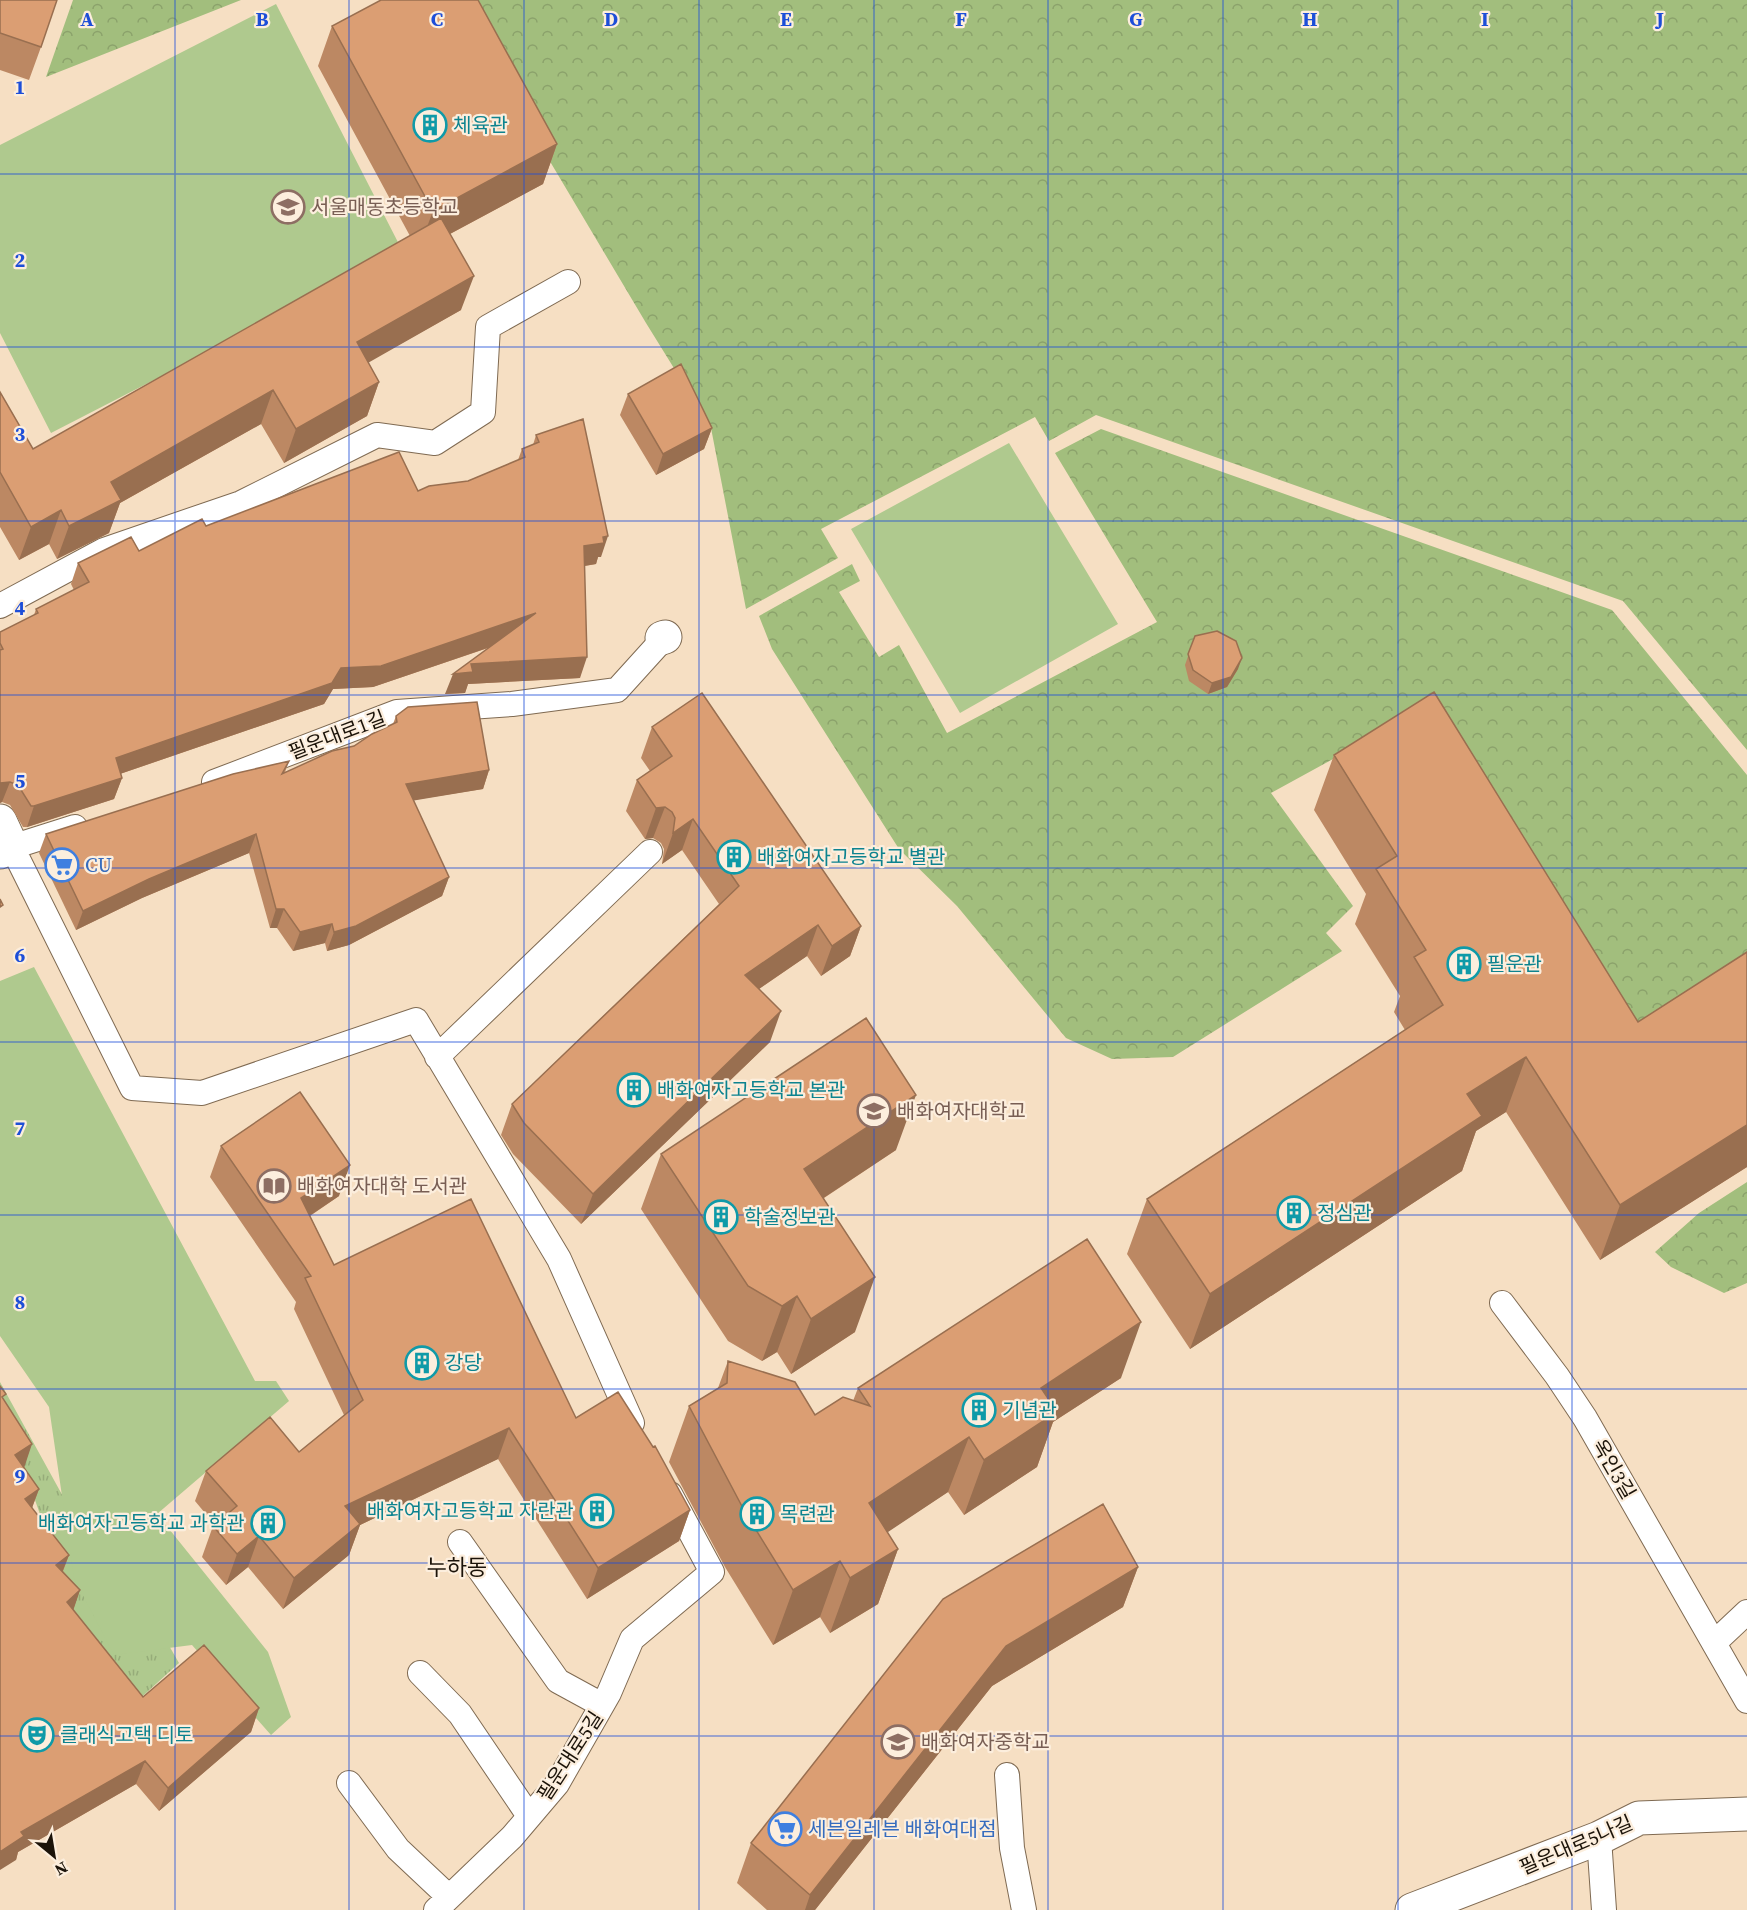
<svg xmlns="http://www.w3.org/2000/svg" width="1747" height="1910" viewBox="0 0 1747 1910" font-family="'Source Serif 4','Noto Sans KR',serif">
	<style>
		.grass { fill: url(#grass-tufts) }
		.forest { fill: url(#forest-crowns) }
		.park { fill: #afc98e }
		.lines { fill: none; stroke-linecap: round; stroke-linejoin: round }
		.service-casing { stroke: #7f6a52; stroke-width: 26 }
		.minor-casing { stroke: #7f6a52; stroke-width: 35 }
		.service { stroke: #fff; stroke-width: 24 }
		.minor { stroke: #fff; stroke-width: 33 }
		.wall { fill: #bc8863 }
		.shaded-wall { fill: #996f50 }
		.building { fill: #db9e73; stroke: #996f50; stroke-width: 1.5 }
		.grid { fill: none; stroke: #1d4ed8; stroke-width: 1.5; stroke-opacity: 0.55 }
		.labels { text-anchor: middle; stroke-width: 4.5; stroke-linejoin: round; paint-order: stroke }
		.culture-label { font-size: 20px; fill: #0d838f; stroke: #fceedd; text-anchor: start }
		.education-label { font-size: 20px; fill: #785e54; stroke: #fceedd; text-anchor: start }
		.street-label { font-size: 20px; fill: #1b1309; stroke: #fceedd }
		.shop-label { font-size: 20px; fill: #366cbe; stroke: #fceedd; text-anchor: start }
		.quarter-label { font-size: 22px; fill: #1b1309; stroke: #fceedd }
		.grid-label { font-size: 20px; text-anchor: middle; font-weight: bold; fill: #1d4ed8; stroke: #fceedd; stroke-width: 4.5; stroke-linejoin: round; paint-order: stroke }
	</style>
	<defs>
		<pattern id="grass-tufts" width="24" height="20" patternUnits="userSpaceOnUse" patternTransform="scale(1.5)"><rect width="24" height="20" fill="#afc98e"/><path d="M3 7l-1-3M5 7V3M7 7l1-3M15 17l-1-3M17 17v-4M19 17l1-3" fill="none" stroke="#96ac79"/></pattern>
		<pattern id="forest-crowns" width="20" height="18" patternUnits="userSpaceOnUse" patternTransform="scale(1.5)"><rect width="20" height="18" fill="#a2be7d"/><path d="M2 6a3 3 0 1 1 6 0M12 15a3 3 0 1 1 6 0" fill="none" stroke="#8ba26b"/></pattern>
	</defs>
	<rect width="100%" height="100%" fill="#f6dfc3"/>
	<path class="grass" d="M0,1382l76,138 34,23 69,120 -45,41 -56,-82 -67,-190 -11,-19z"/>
	<path class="forest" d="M73,0h168l-195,77z
		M454,0h1293v750l-124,-149 -527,-186 -47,26 -14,-24 -214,112 17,29 -92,51 -35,-181 -65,-105z
		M1101,429l511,181 135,165v204l-112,68 -218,-334 -146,80 82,113 -27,27 16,18 -169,106 -61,2 -46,-21 -109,-132 -58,-57 -127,-200 -13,-33 93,-52 8,17 -21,11 40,65 20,-12 48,88 210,-111 -102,-169z
		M1747,1182v101l-23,10 -53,-26 -16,-15 44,-39z"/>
	<path class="park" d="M276,4l127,248 -352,181 -51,-100v-188z
		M1009,443l109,181 -158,89 -109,-184z
		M34,967l221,414h21l13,20 -132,113 111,138 23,65 -20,18 -79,-90 -78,10 -40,-77 -25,-171 -49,-71v-355z"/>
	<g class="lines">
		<g class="service-casing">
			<path id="service" d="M0,606l104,-56 137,-47 136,-68 58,8 48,-31 5,-85 80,-45
				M214,782l183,-70 115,-8 105,-14 48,-53
				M75,827l-63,20 120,241 70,5 214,-73 143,239 73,164
				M437,1057l213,-205
				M1502,1303l55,73 28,42 162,283
				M460,1542l98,139 44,24
				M1714,1643l33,-31
				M420,1673l40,41 69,102
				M1007,1775l5,73 12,62
				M349,1783l49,66 51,48
				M1599,1838l5,72
				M436,1910l76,-73 45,-53 52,-91 23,-54 80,-67 -42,-78"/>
		</g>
		<g class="minor-casing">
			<path id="minor" d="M662,638l3,-1
				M0,821l12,26 -12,5
				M1412,1910l187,-72 40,-20 108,-4"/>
		</g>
		<use href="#service" class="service"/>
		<use href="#minor" class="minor"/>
	</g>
	<path class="wall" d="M0,0l41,47 -12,33 -29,-10z
		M332,26l225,118 -14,40 -93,50 11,76 -93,52 11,20 -12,34 -83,47 -23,-39 -141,79 -11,30 -52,26 -8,-15 -30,16 -19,-33v-135l33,57 377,-213 -92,-170z
		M628,394l84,34 -8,21 -48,26 -36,-60z
		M536,435l65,122h-3l-2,7 -11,2 -5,112 -112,6 -3,9 -20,1 43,-46 -115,39 -40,2 -9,15 -204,70 2,4 -8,21 -87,28h-4l-13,-22 -8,-3 -2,1v-171l34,-17 2,-6 38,-19 -3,-6 7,-21 61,-12 67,-25 212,-35 50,-10 50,-21 4,-11 11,-4z
		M1195,636l43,33 -11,18 -19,7 -19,-13 -4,-16z
		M396,716l93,54 -6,19 -70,11 36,77 -7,19 -93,49 -22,6 -2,-8 -32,8 -16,-23h-7l-21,-75 -107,45 -66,32 -37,-77 7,-19 243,-73 -4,11 69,-26 39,-22z
		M652,727l209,199 -11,30 -29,20 -14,-20 -48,33 11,53 -189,182 -68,-70 -12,-19 11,-31 207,-200 -37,-54 -20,14 2,-15 -3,-6 -8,-5 -8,1 -19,-28 11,-31 13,-9 -9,-13z
		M1334,755l304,267 109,-70v215l-147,93 -94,-148 -30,19 -14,40 -272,178 -63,-95 20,-55 258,-169 -11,-18 6,-16 -45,-72 11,-30 -52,-84z
		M221,1146l118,50 -29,20 24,49 242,153 114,92 -11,31 -92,58 -89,-140 -138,66 -11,30 -66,54 -35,-42 -22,18 -24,-28 11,-31 2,-1 -20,-24 11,-30 93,-19 45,-37 -50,-106 2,-7 -86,-125z
		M896,1150l-72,48 31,134 -64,42 -14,-22 -15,9 -34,-20 -87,-132 20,-55z
		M728,1361l87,54 38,-14 5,-13 263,-10 -68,44 -16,45 -73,48 -16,-23 -61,40 11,17 -20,55 -48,29 -10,-16 -47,28 -48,-78 -56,-105 20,-56 29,-18z
		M3,1400l21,68 15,21 -7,19 37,47 -6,16 17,19 -7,20 70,87 116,11 -8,24 -92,79 -23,-27 -118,68 -2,8z
		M1138,1567l-15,40 -131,79 -177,224h-48l-30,-27 14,-40z"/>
	<path class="shaded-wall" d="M557,144l-14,40 -125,67 15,-40z
		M474,276l-13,34 -116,66 12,-34z
		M379,382l-12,34 -83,47 12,-34z
		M273,390l-12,34 -141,79 -11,30 -52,26 12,-33 42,-44z
		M712,428l-8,21 -48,26 7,-21z
		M61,510l-12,34 -30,16 12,-33z
		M608,536l-7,21h-3l-2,7 -19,3 7,-21 19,-9z
		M536,613l-8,21 -155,53 -40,2 -9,15 -216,74 8,-20 225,-90z
		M587,657l-7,21 -112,6 -3,9 -20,1 8,-20 18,-10z
		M1242,658l-4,11 -11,18 -19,7 4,-11z
		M489,770l-6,19 -84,14 7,-19z
		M122,778l-8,21 -87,28 7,-21z
		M10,782l-8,20 -2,1v-20z
		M665,807l-12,31 -8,1 11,-31z
		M693,819l-11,31 -20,14 11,-31z
		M256,834l-7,19 -107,45 -66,32 7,-19 66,-32z
		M449,877l-7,19 -93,49 -22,6 7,-19z
		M276,909h8l-7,19h-7z
		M332,924l-7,19 -32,8 7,-19z
		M818,925l-11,31 -73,50 11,-31z
		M861,926l-11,30 -29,20 11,-30z
		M781,1011l-11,31 -189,182 12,-30z
		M1526,1057l-20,55 -30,19 -14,40 -272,178 20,-55 257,-200z
		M916,1095l-20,55 -112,74 20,-55z
		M1747,1125v42l-147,93 20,-55z
		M350,1165l-11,31 -49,33 11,-31z
		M875,1277l-20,55 -64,42 20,-55z
		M797,1296l-20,56 -15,9 20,-55z
		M1141,1322l-20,56 -68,44 -16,45 -73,48 20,-55 57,-72z
		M509,1428l-11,31 -138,66 -11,30 -66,54 11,-31 51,-72z
		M969,1437l-21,55 -99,66 20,-55z
		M32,1444l-8,24 -9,-13z
		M39,1489l-9,24 -5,-14z
		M690,1510l-11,31 -92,58 11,-31z
		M259,1536l-11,31 -22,18 11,-31z
		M898,1549l-20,55 -48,29 20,-55z
		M69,1555l-9,23 -4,-13z
		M840,1561l-20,56 -47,28 20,-55z
		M1138,1567l-15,40 -131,79 -177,224h-10l5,-15 196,-249z
		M80,1590l-8,24 -5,-12z
		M259,1708l-8,24 -92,79 9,-23z
		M145,1761l-9,23 -118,68 -2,8 -16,10v-18l21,-20z"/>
	<path class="building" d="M0,0h57l-16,47 -41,-14z
		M381,0h97l79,144 -124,67 -101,-185z
		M441,218l33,58 -117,66 22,40 -83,47 -23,-39 -162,92 10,18 -52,26 -8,-16 -30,17 -31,-55v-80l33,57z
		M681,364l31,64 -49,26 -35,-60z
		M583,419l25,117 -5,1 1,6 -20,3 3,111 -116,7 2,8 -20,2 83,-61 -155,53 -40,2 -9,15 -216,75 6,20 -88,28h-3l-13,-21 -8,-3 -10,1v-133l3,-1 -3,-6v-11l38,-19 -2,-4 53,-27 -11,-19 53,-26 8,14 63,-32 4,7 193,-74 19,39 11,-5 39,-5 57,-24 -3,-8 17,-7 -3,-7z
		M1217,631l19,10 6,17 -11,19 -19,6 -19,-13 -5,-16 7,-18z
		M1434,692l204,330 109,-70v173l-127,80 -94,-148 -59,37 15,22 -272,178 -63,-95 296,-194 -29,-48 12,-7 -50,-81 21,-13 -63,-101z
		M702,693l159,233 -29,20 -14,-21 -73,50 36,36 -188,183 -69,-71 -12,-19 227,-218 -46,-67 -20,14 2,-15 -3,-6 -7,-5 -9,1 -19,-28 35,-24 -20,-29z
		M477,702l12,68 -83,14 43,93 -93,49 -22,6 -2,-8 -32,8 -16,-23h-8l-20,-75 -107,45 -66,32 -37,-77 187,-60 56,-13 -7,13 50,-23 22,-5 18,-12 25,-12 -1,-6 12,-9z
		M0,899l3,6 -3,2z
		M866,1018l50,77 -112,74 71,108 -64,42 -14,-23 -15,10 -34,-20 -87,-132z
		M300,1092l50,73 -49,33 33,67 137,-66 105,219 42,-26 35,55 2,-1 35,64 -92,58 -89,-140 -164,78 15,18 -66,54 -35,-42 -22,18 -24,-28 24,-20 -31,-35 64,-54 29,35 64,-52 -58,-122 6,-2 -90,-130z
		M1087,1239l54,83 -100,66 16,24 -73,48 -15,-23 -100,66 29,46 -48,29 -10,-17 -47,29 -48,-78 -56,-106 38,-23 1,-22 67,21 20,33 28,-18 27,9 -12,-18z
		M0,1386l6,8 -4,3 30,47 -17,11 24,34 -14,10 44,56 -13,10 24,25 -13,12 76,95 61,-52 55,63 -91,80 -23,-27 -124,71 3,4 -24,16z
		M1103,1504l35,63 -132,79 -196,249 -59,-52 192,-244z"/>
	<path class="grid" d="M175,0v1910M349,0v1910M524,0v1910M699,0v1910M874,0v1910M1048,0v1910M1223,0v1910M1398,0v1910M1572,0v1910M0,174h1747M0,347h1747M0,521h1747M0,695h1747M0,868h1747M0,1042h1747M0,1215h1747M0,1389h1747M0,1563h1747M0,1736h1747"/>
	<defs>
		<g id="building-ring" transform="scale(1.725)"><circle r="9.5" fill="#fceedd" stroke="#0f9aa8" stroke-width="1.5"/><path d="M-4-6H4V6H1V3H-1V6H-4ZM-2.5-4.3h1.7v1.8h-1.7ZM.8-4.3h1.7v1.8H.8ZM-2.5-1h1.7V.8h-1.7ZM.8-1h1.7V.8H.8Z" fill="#0f9aa8"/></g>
		<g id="school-ring" transform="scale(1.725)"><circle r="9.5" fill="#fceedd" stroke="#8d6e63" stroke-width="1.5"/><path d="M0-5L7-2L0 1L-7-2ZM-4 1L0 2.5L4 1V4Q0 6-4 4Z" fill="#8d6e63"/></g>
		<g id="supermarket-ring" transform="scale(1.725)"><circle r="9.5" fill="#fceedd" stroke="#3f7fe0" stroke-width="1.5"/><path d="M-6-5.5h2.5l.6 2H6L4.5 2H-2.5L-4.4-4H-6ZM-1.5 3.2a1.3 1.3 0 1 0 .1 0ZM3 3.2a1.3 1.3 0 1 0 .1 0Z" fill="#3f7fe0"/></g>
		<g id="university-ring" transform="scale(1.725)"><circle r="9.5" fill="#fceedd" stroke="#8d6e63" stroke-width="1.5"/><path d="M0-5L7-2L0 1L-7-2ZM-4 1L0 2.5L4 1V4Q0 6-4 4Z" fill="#8d6e63"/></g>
		<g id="library-ring" transform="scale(1.725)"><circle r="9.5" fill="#fceedd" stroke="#8d6e63" stroke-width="1.5"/><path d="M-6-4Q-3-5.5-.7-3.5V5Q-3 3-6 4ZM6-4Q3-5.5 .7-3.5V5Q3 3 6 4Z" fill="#8d6e63"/></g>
		<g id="theatre-ring" transform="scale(1.725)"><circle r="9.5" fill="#fceedd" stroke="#0f9aa8" stroke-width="1.5"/><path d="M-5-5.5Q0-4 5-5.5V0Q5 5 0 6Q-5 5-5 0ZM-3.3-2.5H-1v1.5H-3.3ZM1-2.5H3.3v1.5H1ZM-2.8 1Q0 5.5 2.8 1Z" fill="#0f9aa8"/></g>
	</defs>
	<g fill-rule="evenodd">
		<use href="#building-ring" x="430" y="125"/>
		<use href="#school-ring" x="288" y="207"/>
		<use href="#building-ring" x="734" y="857"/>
		<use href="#supermarket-ring" x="62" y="865"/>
		<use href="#building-ring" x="1464" y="964"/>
		<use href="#building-ring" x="634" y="1090"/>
		<use href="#university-ring" x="874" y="1111"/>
		<use href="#library-ring" x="274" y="1186"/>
		<use href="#building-ring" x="1294" y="1213"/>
		<use href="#building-ring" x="721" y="1217"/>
		<use href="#building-ring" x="422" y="1363"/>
		<use href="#building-ring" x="979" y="1410"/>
		<use href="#building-ring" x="597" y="1511"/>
		<use href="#building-ring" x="757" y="1514"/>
		<use href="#building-ring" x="268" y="1523"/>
		<use href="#theatre-ring" x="37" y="1735"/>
		<use href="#school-ring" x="898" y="1742"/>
		<use href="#supermarket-ring" x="785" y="1829"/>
	</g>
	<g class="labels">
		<g class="culture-label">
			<text x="453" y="132">체육관</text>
			<text x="757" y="864">배화여자고등학교 별관</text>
			<text x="1487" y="971">필운관</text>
			<text x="657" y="1097">배화여자고등학교 본관</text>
			<text x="1317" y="1220">정심관</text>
			<text x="744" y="1224">학술정보관</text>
			<text x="445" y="1370">강당</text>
			<text x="1002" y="1417">기념관</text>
			<text x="574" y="1518" text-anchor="end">배화여자고등학교 자란관</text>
			<text x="780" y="1521">목련관</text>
			<text x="245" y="1530" text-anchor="end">배화여자고등학교 과학관</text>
			<text x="60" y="1742">클래식고택 디토</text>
		</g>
		<g class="education-label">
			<text x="311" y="214">서울매동초등학교</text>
			<text x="897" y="1118">배화여자대학교</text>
			<text x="297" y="1193">배화여자대학 도서관</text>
			<text x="921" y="1749">배화여자중학교</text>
		</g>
		<g class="street-label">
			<text transform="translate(337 735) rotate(-21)" y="7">필운대로1길</text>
			<text transform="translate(1614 1469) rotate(60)" y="7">옥인3길</text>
			<text transform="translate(570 1756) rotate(-57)" y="7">필운대로5길</text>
			<text transform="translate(1576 1845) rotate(-23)" y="7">필운대로5나길</text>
		</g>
		<g class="shop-label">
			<text x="85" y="872">CU</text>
			<text x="808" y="1836">세븐일레븐 배화여대점</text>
		</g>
		<g class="quarter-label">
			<text x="457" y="1575">누하동</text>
		</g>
	</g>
	<g class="grid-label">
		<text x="87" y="26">A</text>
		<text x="262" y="26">B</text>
		<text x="437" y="26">C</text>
		<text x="611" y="26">D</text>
		<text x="786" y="26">E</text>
		<text x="961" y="26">F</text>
		<text x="1136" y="26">G</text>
		<text x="1310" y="26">H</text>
		<text x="1485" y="26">I</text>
		<text x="1660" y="26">J</text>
		<text x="20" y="94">1</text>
		<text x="20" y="267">2</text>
		<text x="20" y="441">3</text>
		<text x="20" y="615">4</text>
		<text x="20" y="788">5</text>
		<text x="20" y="962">6</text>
		<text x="20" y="1135">7</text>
		<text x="20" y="1309">8</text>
		<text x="20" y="1483">9</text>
	</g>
	<g transform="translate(54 1856) rotate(150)" stroke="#fceedd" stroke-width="4.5" paint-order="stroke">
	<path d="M0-4.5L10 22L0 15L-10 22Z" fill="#1b1309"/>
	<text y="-9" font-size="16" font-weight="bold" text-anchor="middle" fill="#1b1309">N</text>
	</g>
</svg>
